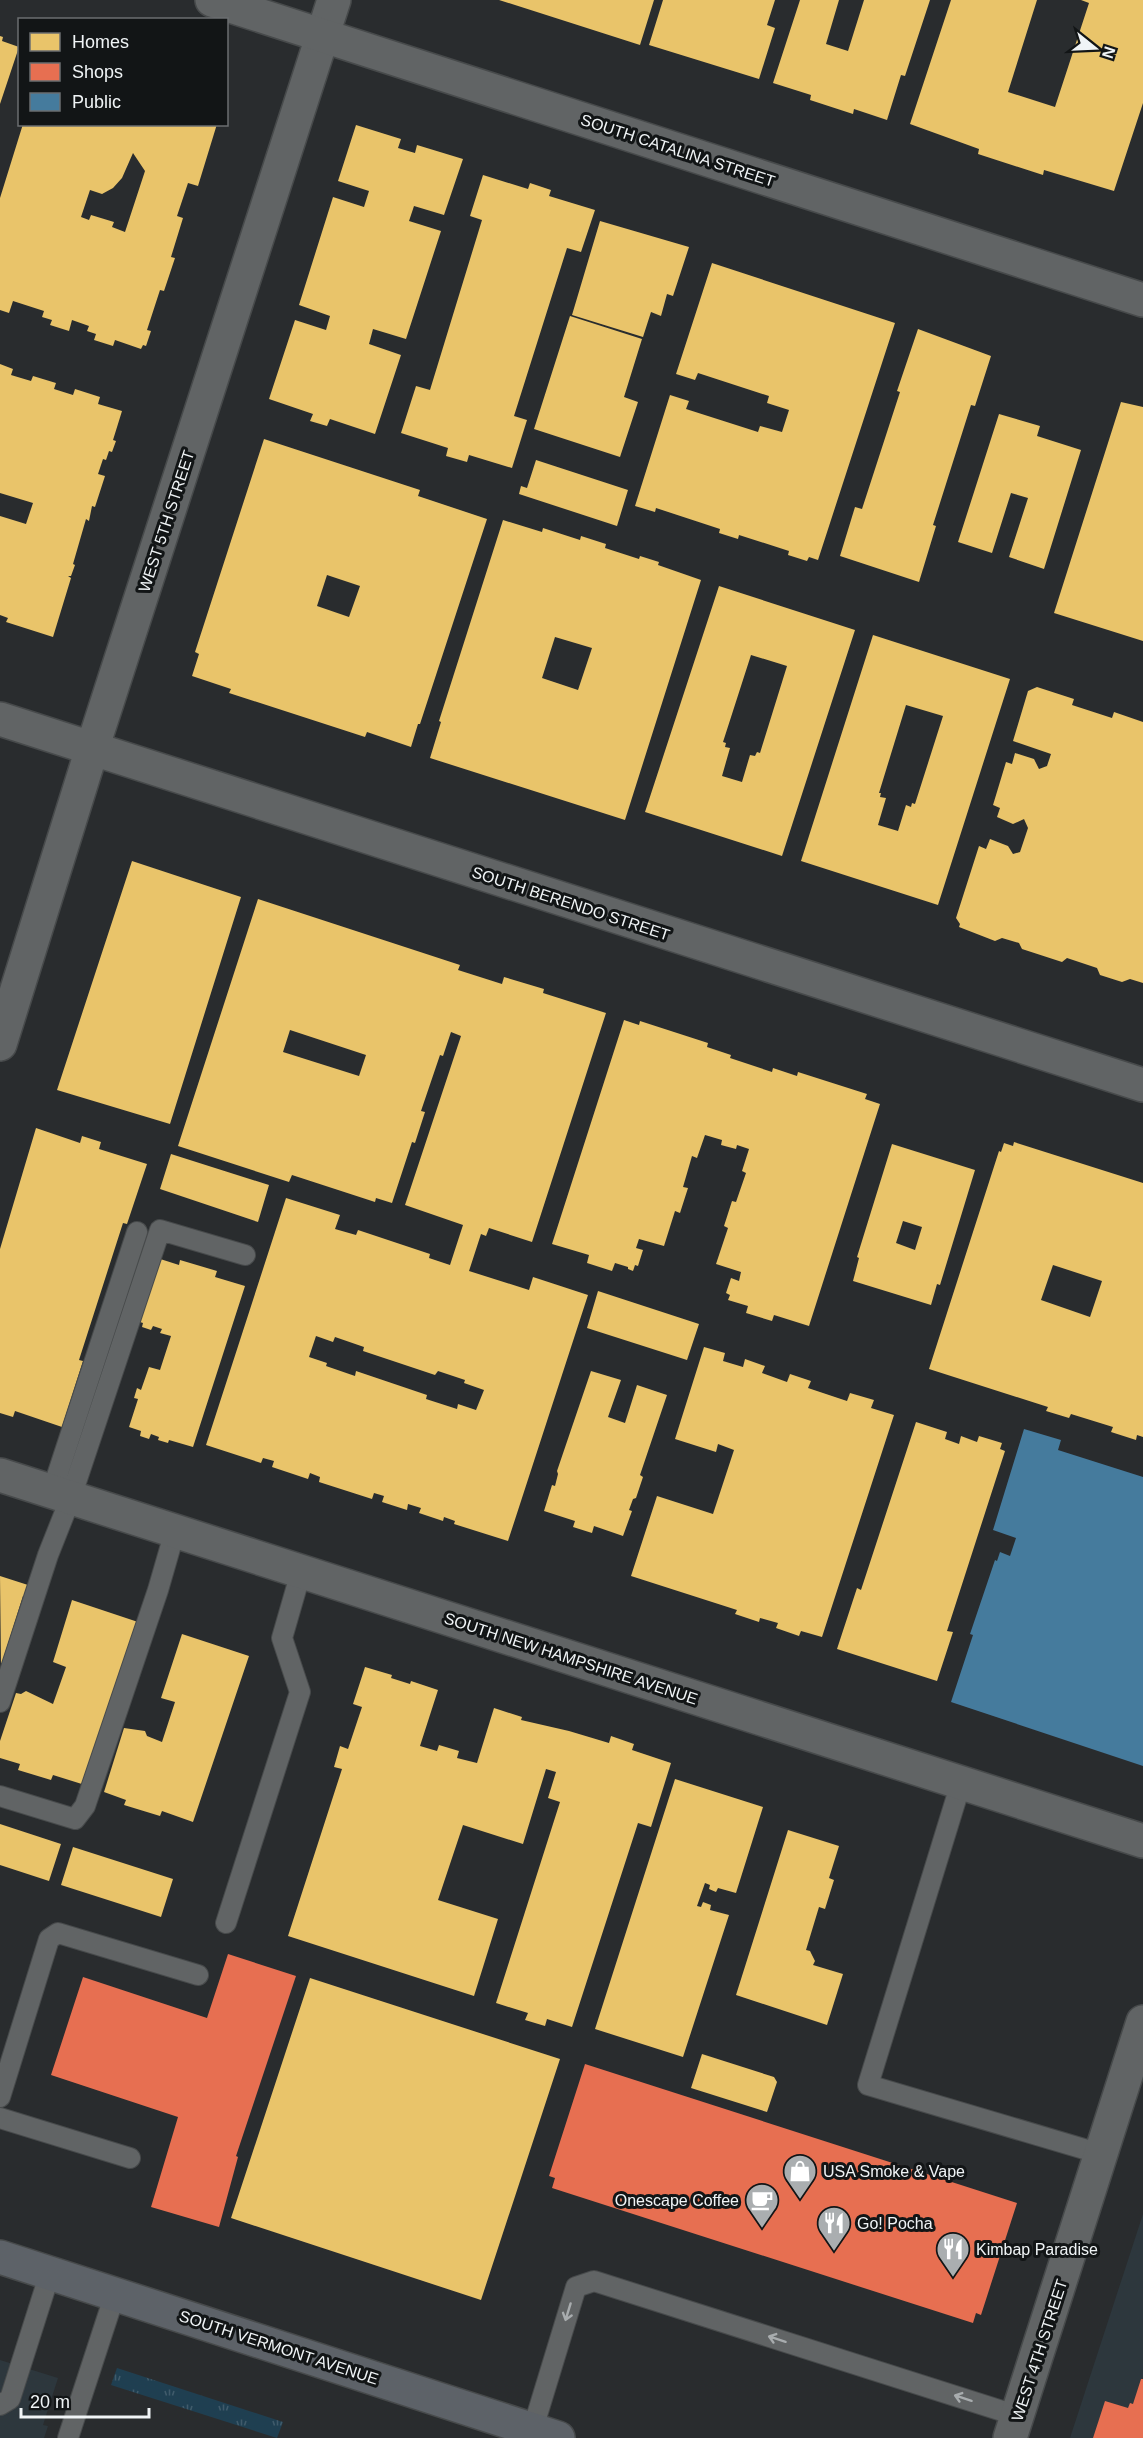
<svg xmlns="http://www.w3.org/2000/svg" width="1143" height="2438" viewBox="0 0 1143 2438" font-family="Arial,sans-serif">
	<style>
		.built { fill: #2d373d }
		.grass { fill: url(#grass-tufts) }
		.homes { fill: #e9c46a; fill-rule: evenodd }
		.shops { fill: #e76f51 }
		.public { fill: #457b9d }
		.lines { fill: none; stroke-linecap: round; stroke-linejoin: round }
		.lane-casing { stroke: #474a4b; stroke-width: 22 }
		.street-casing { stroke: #474a4b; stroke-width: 36 }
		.secondary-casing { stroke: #474a4b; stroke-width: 36 }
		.primary-casing { stroke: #474a4b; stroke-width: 36 }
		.lane { stroke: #616465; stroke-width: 20 }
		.street { stroke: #616465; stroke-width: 33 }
		.secondary { stroke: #616465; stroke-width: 33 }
		.primary { stroke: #5d6268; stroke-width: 33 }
		.oneway { stroke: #a8acae }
		.labels { text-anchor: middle; stroke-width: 6; stroke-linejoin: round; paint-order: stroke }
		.street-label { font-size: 16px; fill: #f0f4f6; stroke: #121516 }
		.poi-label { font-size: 16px; fill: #f0f4f6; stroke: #121516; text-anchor: start }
	</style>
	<defs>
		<pattern id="grass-tufts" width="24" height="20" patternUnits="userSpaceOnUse" patternTransform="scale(1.5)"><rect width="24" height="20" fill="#1f3f51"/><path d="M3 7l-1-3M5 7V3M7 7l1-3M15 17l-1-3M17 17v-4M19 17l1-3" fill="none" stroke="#405b6b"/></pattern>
	</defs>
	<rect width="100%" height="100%" fill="#292c2e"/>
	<path class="built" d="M1143,2214v224h-73z
		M0,2360l58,18 -15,47 5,1 -4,12h-44z"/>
	<path class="grass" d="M117,2368l166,54 -6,16 -166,-53z"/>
	<path class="homes" d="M499,0h155l-14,45z
		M663,0h112l-8,25 8,3 -16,51 -110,-34z
		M800,0h39l-13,44 22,7 16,-51h66l-25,76 -4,-1 -14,45 -33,-11 -1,5 -43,-14 1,-5 -38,-12z
		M951,0h86l-29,92 47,15 34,-104 -8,-3h62v103l-29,88 -70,-21 -1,5 -65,-21 1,-5 -69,-25z
		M0,36l3,1 -1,4 17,6 -19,57z
		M23,124h194l-19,62 -10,-3 -11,33 6,2 -12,39 4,1 -11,33 -4,-1 -13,40 4,1 -5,15 -3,-1 -2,4 -26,-9 -2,6 -19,-6 2,-6 -9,-3 2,-5 -17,-6 -3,11 -19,-6 2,-5 -10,-3 2,-6 -31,-10 -4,12 -9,-3v-112zM133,153l12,18 -20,61 -13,-5 2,-5 -23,-7 -2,5 -8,-3 9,-27 12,4 11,-6 9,-10z
		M356,125l45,14 -3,9 17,5 2,-8 46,14 -19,56 -30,-9 -5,15 32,10 -35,108 -33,-10 -4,15 32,11 -26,79 -45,-15 -3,7 -17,-5 3,-7 -44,-15 26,-79 31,10 4,-14 -31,-11 34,-108 31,10 5,-16 -31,-10z
		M483,175l45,14 2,-6 21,7 -2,6 46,14 -14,42 -14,-4 -53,168 13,4 -15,48 -43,-13 -2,7 -21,-6 2,-8 -47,-15 15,-47 14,4 52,-170 -12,-4z
		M600,221l89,26 -16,49 -6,-2 -6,22 -10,-4 -8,25 -71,-22z
		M712,263l183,60 -77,237 -9,-3 -2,4 -19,-6 1,-4 -50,-16 -1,4 -19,-6 1,-4 -64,-21 -1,4 -20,-6 35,-111 19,6 -3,8 72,23 2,-6 22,6 7,-22 -22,-7 2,-7 -71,-23 -3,7 -19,-6z
		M570,316l72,23 -18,58 14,5 -18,55 -86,-28z
		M918,329l73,27 -16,50 -4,-1 -38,120 3,1 -17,56 -79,-26 15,-49 7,2 38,-117 -3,-1z
		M0,364l13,5 -2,6 20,6 2,-5 23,7 -2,6 19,6 2,-6 25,8 -2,7 24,7 -9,29 3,1 -4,11 -3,-1 -3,9 -3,-1 -5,15 7,2 -10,31 -3,-1 -3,15 -3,-2 -13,45 2,1 -4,11h-3l3,2 -18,59 -47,-15 2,-4 -8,-3v-99l26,8 7,-21 -33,-10z
		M1121,402l22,5v234l-89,-28z
		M999,414l41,12 -3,10 44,14 -37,119 -35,-12 19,-59 -17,-5 -19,60 -34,-11z
		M264,439l156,51 -2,6 69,23 -67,205h-2l-7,23 -44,-15 -2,5 -136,-44 2,-4 -39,-13 7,-22 -4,-2zM327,575l33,11 -11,31 -32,-11z
		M536,460l92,30 -11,36 -98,-32 2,-8 6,2z
		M503,520l39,12 1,-4 37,12 1,-4 25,8 -1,4 34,11 1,-3 19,6 -1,3 43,15 -76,240 -195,-62 11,-36 -2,-1zM555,637l37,11 -14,42 -36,-12z
		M719,586l136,44 -73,226 -137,-44zM751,655l36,11 -27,87 -3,-1 -2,4 -5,-1 -8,27 -20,-6 8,-28 -5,-1 1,-4 -3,-1z
		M873,635l137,44 -72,226 -137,-44zM906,705l37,11 -28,88 -3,-1 -1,4 -5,-2 -8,26 -20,-6 8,-27 -6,-1 1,-4h-2z
		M1037,687l37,12 -2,6 40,13 2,-6 29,10v261l-13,-4 -8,3 -22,-7 -3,-7 -30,-10 -5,4 -40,-13 -3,-6 -17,-5 -7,3 -36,-14 1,-3 -4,-6 23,-72 7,3 4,-10 18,7 5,8 7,-2 8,-24 -4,-9 -11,5 -16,-7 3,-9 -7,-3 13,-43 6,2 3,-11 19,6 5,10 8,-3 4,-12 -38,-13 15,-50z
		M132,861l109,36 -71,227 -113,-34z
		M258,899l202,66 -2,5 44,14 2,-7 40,12 -1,4 63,20 -74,229 -43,-14 -3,8 -5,-2 -12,37 60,19 4,-13 55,18 -80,246 -54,-17 1,-3 -11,-4 -1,4 -24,-8 2,-5 -13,-4 -1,6 -25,-8 2,-6 -10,-3 -2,6 -53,-17 1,-5 -10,-4 -2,6 -36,-12 2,-6 -11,-3 -2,5 -55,-18 80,-247 54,17 -5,14 21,6 2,-5 72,24 -1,4 21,7 13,-40 -58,-20 56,-169 -10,-4 -8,24 -3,-1 -19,56 4,1 -10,31 -3,-1 -20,61 -16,-5 -1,4 -83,-27 -3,7 -111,-36zM290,1030l76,25 -7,21 -76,-24zM316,1336l17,6 2,-5 29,10 -1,4 72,24 3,-4 27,9 -1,3 20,7 -8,20 -18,-6 -1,5 -31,-10 1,-4 -71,-24 -1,5 -29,-10 1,-3 -18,-6z
		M624,1020l15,5 1,-4 68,22 -1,4 24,8 -1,3 42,14 1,-4 24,8 1,-4 69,22 -2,5 15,5 -71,222 -35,-11 -2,6 -26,-8 2,-7 -20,-6 2,-5 -4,-2 5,-15 8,3 2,-9 -25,-8 12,-36 -4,-2 8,-25 4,1 10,-29 -4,-2 7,-22 -12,-4 -1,4 -15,-4 1,-5 -17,-5 -8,23 -5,-2 -9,31 5,1 -8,25 -5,-2 -11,35 -25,-7 -3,9 7,2 -5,16 -3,-1 -2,6 -5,-2v-2l-13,-4 -3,8 -25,-8 2,-8 -37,-11z
		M36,1128l44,15 2,-7 19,6 -2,7 48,15 -20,60 -4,-1 -44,137 4,1 -21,66 -47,-16 -2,6 -13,-4v-164z
		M1014,1142l129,41v254l-6,-2 -1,5 -25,-8 2,-5 -42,-13 -2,4 -23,-7 2,-4 -119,-38 70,-218 2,1 3,-9 9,3zM1053,1265l49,16 -12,36 -49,-17z
		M892,1144l83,26 -35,115 -3,-1 -6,21 -78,-24 6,-23 -2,-1zM903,1221l19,6 -7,23 -19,-7z
		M171,1154l98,31 -11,37 -98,-33z
		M154,1257l25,8 1,-5 37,11 -2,6 30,9 -52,161 -24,-7 -1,3 -10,-3 1,-3 -8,-3 -2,5 -9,-3 1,-5 -12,-4 9,-28 -4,-1 3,-10 4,2 8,-23 11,3 11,-34 -11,-3 2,-4 -9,-3 -2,4 -9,-3 1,-4 -9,-3z
		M598,1291l101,33 -12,36 -100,-32z
		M704,1347l21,6 -2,8 20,6 2,-8 20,7 -3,7 25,9 3,-8 21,7 -3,7 39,13 3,-8 24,7 -3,8 23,7 -72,222 -21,-6 -2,5 -23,-8 2,-5 -18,-5 -1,4 -24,-8 2,-4 -106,-34 26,-80 56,18 21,-64 -16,-6 -2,8 -41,-13z
		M591,1371l30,9 -13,37 17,6 12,-38 30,10 -27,80 3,2 -7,21 -3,1 -4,11 3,1 -9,25 -29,-10 -2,7 -19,-6 2,-6 -31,-10 8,-26 3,1 3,-12 -1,-3z
		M916,1422l31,10 -2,7 14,5 2,-8 16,6 2,-6 23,7 -2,6 5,2 -58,180 6,1 -16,49 -100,-32 20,-61 4,2z
		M0,1576l28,9 -3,12 -2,-1 -22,70z
		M72,1600l66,22 -53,163 -32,-10 -2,5 -33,-10 2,-6 -20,-6v-17l16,-48 5,1 5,-3 27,13 13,-37 -13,-5z
		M182,1634l67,22 -56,166 -31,-11 -2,5 -36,-11 2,-5 -22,-8 20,-64 21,3 2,5 15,6 13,-40 -14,-4z
		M365,1667l27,8 -1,3 19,6 1,-3 27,9 -18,56 17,5 2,-6 20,6 -2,7 20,5 17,-55 28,9 -1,3 48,11 40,12 2,-7 23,8 -2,6 39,13 -20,64 -13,-4 -66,204 -25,-8 -2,7 -20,-6 3,-7 -32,-10 64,-201 -12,-4 8,-26 -10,-3 -23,75 -60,-19 -25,75 60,19 -24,77 -186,-60 54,-167 -8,-2 6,-21 8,3 14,-42 -9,-3z
		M675,1779l88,28 -27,86 -18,-5 -2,4 -7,-3 1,-4 -5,-2 -8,23 4,1 2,-5 8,3 -1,5 19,5 -46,142 -88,-28z
		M0,1824l61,20 -12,37 -49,-16z
		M788,1830l51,16 -10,32 5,2 -9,29 -6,-2 -13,43 4,1 5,10 -2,4 30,9 -16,51 -91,-30z
		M73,1847l100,32 -12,38 -100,-32z
		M310,1978l250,81 -79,241 -250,-82z
		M702,2054l72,23 3,5 -10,30 -76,-24z"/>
	<path class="shops" d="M228,1954l68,22 -60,180 2,1 -19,70 -68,-20 27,-90 -127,-42 32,-98 124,41z
		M585,2064l432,139 -36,112 -5,-2 -3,10 -421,-135 3,-10 -6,-2z
		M1141,2379h2v59h-50l12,-37 23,7 2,-5 3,1z"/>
	<path class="public" d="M1024,1429l37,11 -3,10 85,27v289l-192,-64 22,-67 -3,-1 25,-74 2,1 3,-9 10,4 6,-18 -23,-8z"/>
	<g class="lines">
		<g class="lane-casing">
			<path id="lane" d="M52,1491l85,-259
				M0,1702l48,-147 23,-58 89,-267 85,25
				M961,1783l-93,302 233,69
				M0,1796l75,23 10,-13 73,-216 17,-59
				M226,1923l74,-231 -18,-54 19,-66
				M0,2097l49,-158 9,-6 140,42
				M0,2118l130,40
				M0,2405l10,-6 40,-126
				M68,2438l47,-144
				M530,2438l46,-151 18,-6 424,135"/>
		</g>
		<g class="street-casing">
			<path id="street" d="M0,719l1143,366
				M0,1044l92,-295 242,-749
				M0,1475l1143,366
				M1010,2438l133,-416"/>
		</g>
		<g class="secondary-casing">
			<path id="secondary" d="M212,0l931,300"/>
		</g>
		<g class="primary-casing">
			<path id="primary" d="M0,2257l558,181"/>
		</g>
		<use href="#lane" class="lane"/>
		<use href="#street" class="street"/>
		<use href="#secondary" class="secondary"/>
		<use href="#primary" class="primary"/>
	</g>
	<defs><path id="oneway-shaft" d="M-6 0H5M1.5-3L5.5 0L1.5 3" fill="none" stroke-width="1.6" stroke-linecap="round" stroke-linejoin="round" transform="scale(1.5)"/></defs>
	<g class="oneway">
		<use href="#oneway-shaft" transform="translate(568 2312) rotate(107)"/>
		<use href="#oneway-shaft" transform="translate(777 2339) rotate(-162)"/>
		<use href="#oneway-shaft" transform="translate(963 2398) rotate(-162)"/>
	</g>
	<defs>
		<g id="shop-pin" transform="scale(1.725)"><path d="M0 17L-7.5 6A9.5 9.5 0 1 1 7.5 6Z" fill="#aaaeb0" stroke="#121516"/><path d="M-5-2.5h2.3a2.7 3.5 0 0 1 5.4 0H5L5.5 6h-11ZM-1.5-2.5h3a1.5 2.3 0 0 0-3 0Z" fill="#fff"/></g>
		<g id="cafe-pin" transform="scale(1.725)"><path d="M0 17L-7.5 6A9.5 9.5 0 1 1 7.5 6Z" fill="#aaaeb0" stroke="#121516"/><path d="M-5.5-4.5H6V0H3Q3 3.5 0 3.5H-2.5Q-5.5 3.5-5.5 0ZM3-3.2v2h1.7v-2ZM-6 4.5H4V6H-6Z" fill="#fff"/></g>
		<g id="restaurant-pin" transform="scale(1.725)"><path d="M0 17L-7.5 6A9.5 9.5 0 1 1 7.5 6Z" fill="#aaaeb0" stroke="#121516"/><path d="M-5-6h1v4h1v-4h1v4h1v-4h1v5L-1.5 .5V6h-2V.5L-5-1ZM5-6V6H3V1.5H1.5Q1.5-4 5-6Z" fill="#fff"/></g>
	</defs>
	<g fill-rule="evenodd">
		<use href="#shop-pin" x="800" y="2171"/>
		<use href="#cafe-pin" x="762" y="2200"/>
		<use href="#restaurant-pin" x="834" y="2223"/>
		<use href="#restaurant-pin" x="953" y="2249"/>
	</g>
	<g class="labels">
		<g class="street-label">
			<text transform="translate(678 150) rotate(18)" y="6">SOUTH CATALINA STREET</text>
			<text transform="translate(166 521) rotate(-72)" y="6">WEST 5TH STREET</text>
			<text transform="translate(571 903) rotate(18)" y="6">SOUTH BERENDO STREET</text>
			<text transform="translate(571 1658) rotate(18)" y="6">SOUTH NEW HAMPSHIRE AVENUE</text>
			<text transform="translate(279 2347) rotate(18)" y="6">SOUTH VERMONT AVENUE</text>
			<text transform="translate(1039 2350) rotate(-72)" y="6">WEST 4TH STREET</text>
		</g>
		<g class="poi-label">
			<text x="823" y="2177">USA Smoke &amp; Vape</text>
			<text x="739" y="2206" text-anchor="end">Onescape Coffee</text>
			<text x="857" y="2229">Go! Pocha</text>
			<text x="976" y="2255">Kimbap Paradise</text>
		</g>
	</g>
	<rect x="18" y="18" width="210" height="108" fill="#121516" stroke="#6b6e70" stroke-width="1.5"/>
	<rect x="30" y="33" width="30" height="18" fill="#e9c46a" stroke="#6b6e70" stroke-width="1.5"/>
	<text x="72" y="48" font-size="18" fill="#f0f4f6">Homes</text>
	<rect x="30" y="63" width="30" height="18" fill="#e76f51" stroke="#6b6e70" stroke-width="1.5"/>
	<text x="72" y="78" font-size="18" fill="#f0f4f6">Shops</text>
	<rect x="30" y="93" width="30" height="18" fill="#457b9d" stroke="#6b6e70" stroke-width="1.5"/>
	<text x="72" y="108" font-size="18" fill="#f0f4f6">Public</text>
	<g transform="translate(1095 48) rotate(108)" stroke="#121516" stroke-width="4.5" paint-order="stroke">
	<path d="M0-4.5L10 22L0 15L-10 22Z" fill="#f0f4f6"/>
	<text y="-9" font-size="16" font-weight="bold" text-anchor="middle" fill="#f0f4f6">N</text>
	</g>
	<path d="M21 2408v9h128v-9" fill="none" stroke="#f0f4f6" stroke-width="3"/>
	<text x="30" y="2408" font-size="18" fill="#f0f4f6" stroke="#121516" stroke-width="4.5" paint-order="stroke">20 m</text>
</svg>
